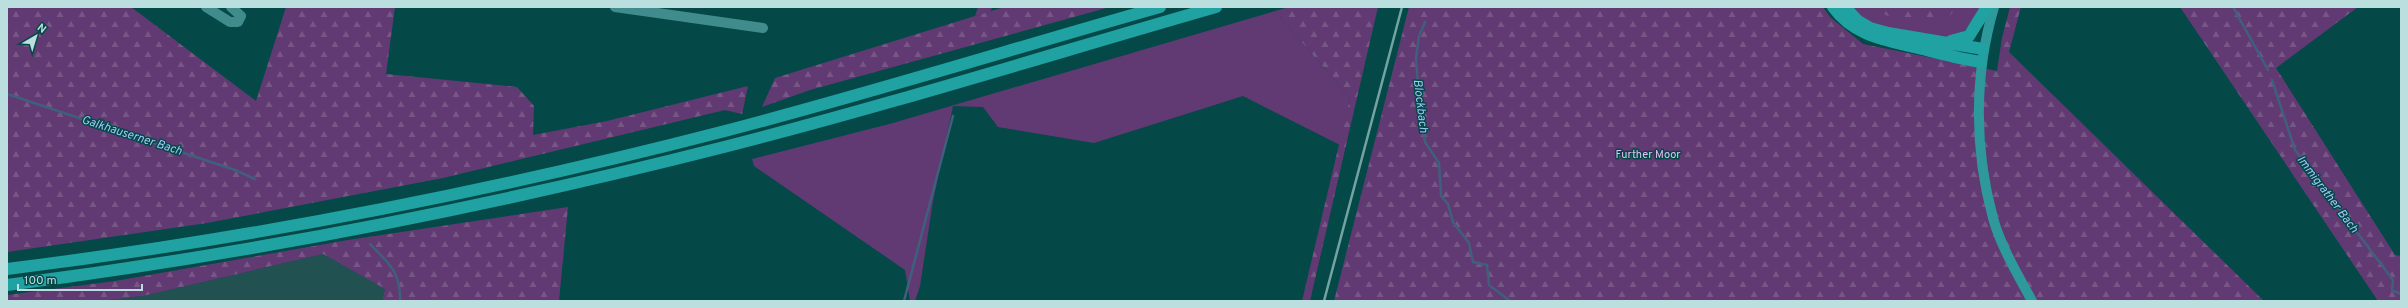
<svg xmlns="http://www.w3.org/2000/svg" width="2408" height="308" viewBox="0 0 2408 308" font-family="Overpass,sans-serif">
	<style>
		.built { fill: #225151 }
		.green { fill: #623a73 }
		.forest { fill: url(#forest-firs) }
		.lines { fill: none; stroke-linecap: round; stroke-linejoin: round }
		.stream { stroke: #3e607c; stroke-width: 2.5 }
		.minor { stroke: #408c8c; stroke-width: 10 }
		.major { stroke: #2d999a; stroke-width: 10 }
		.highway { stroke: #20a2a3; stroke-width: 12 }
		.rail { stroke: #73a3a2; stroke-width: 2.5 }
		.labels { text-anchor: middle; stroke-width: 3; stroke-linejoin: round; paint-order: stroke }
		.park-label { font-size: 11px; fill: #e4c0f4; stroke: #054848 }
		.water-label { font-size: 12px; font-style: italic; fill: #a2c8f9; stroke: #054848 }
	</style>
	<defs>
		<pattern id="forest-firs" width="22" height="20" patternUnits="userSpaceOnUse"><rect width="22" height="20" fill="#623a73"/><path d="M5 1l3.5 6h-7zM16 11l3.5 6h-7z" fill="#775686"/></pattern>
	</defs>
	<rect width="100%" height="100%" fill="#054848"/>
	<path class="built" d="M323,254l62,35 -3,12h-282l43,-5z"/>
	<path class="green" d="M978,7h14l-1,4 -16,5z
		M1849,7h132l-18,26 -13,5 -65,-9 -19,-8z
		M1275,11l75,87 -10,47 -97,-49 -149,47 -96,-16 -15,-20 -30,-1 -20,95 -13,85 -5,15h-5l-5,-31 -151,-104 -2,-7 141,-36z"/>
	<path class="forest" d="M7,7h124l125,94 30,-94h109l-9,67 131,13 17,19 -1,29 74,-14 141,-35 -6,28 -17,-4 -282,68 -236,45 -200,29z
		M1004,7h106l-300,83 -48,17 13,-29z
		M1289,7h89l-68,294h-8l48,-203 -75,-87z
		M1409,7h414l7,10 33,27 134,27 5,-33 8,-31h11l-12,45 255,249h-930z
		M1868,7h90l-14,14 -49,-2z
		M2180,7h178l-82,61 119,187 6,1v45h-23z
		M568,207l-9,94h-177l3,-12 -62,-35 -180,42 -43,5h-93v-6l108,-14 233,-41z"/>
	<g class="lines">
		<path class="stream" d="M2233,7l35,63
			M1425,22l-6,14 -3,22 3,44 6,40 14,21 2,33 7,8 5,18 16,21 4,19 14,3 2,20 21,16
			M2272,80l23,70 98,130 -1,10 9,4
			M7,94l228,76 20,9
			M370,244c19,19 31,29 30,57
			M904,301l49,-185"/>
		<path class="minor" d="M206,7l24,15h8l3,-6 -10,-9
			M615,7l148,21"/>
		<path class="major" d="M1994,7c-20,68 -20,142 -1,211 8,29 25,57 39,83"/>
		<path class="highway" d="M1833,7c21,29 52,33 85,41 21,5 42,11 63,14
			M1845,7l13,14 12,7 18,5 95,16
			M1951,41l18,-5 18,-29
			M7,269c242,-30 482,-77 718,-138 146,-38 290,-83 435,-124
			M7,285c241,-31 481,-78 717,-138 165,-42 328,-93 492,-140"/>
		<path class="rail" d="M1324,301l78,-294"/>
	</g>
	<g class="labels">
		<g class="park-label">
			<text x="1648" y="158">Further Moor</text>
		</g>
		<g class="water-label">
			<text transform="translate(1421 106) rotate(83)" y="4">Blockbach</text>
			<text transform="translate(132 135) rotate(18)" y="4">Galkhauserner Bach</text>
			<text transform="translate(2328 194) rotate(53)" y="4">Immigrather Bach</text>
		</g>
	</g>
	<rect width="2408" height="308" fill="none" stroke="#bbdfde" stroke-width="16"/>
	<g transform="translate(36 36) rotate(38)" stroke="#054848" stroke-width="3" paint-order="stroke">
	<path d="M0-3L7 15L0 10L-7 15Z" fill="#bbdfde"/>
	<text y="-6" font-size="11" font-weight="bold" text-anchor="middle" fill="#bbdfde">N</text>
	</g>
	<path d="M18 284v6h124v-6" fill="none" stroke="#bbdfde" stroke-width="2"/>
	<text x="24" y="284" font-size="12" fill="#bbdfde" stroke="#054848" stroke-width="3" paint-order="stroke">100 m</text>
</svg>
